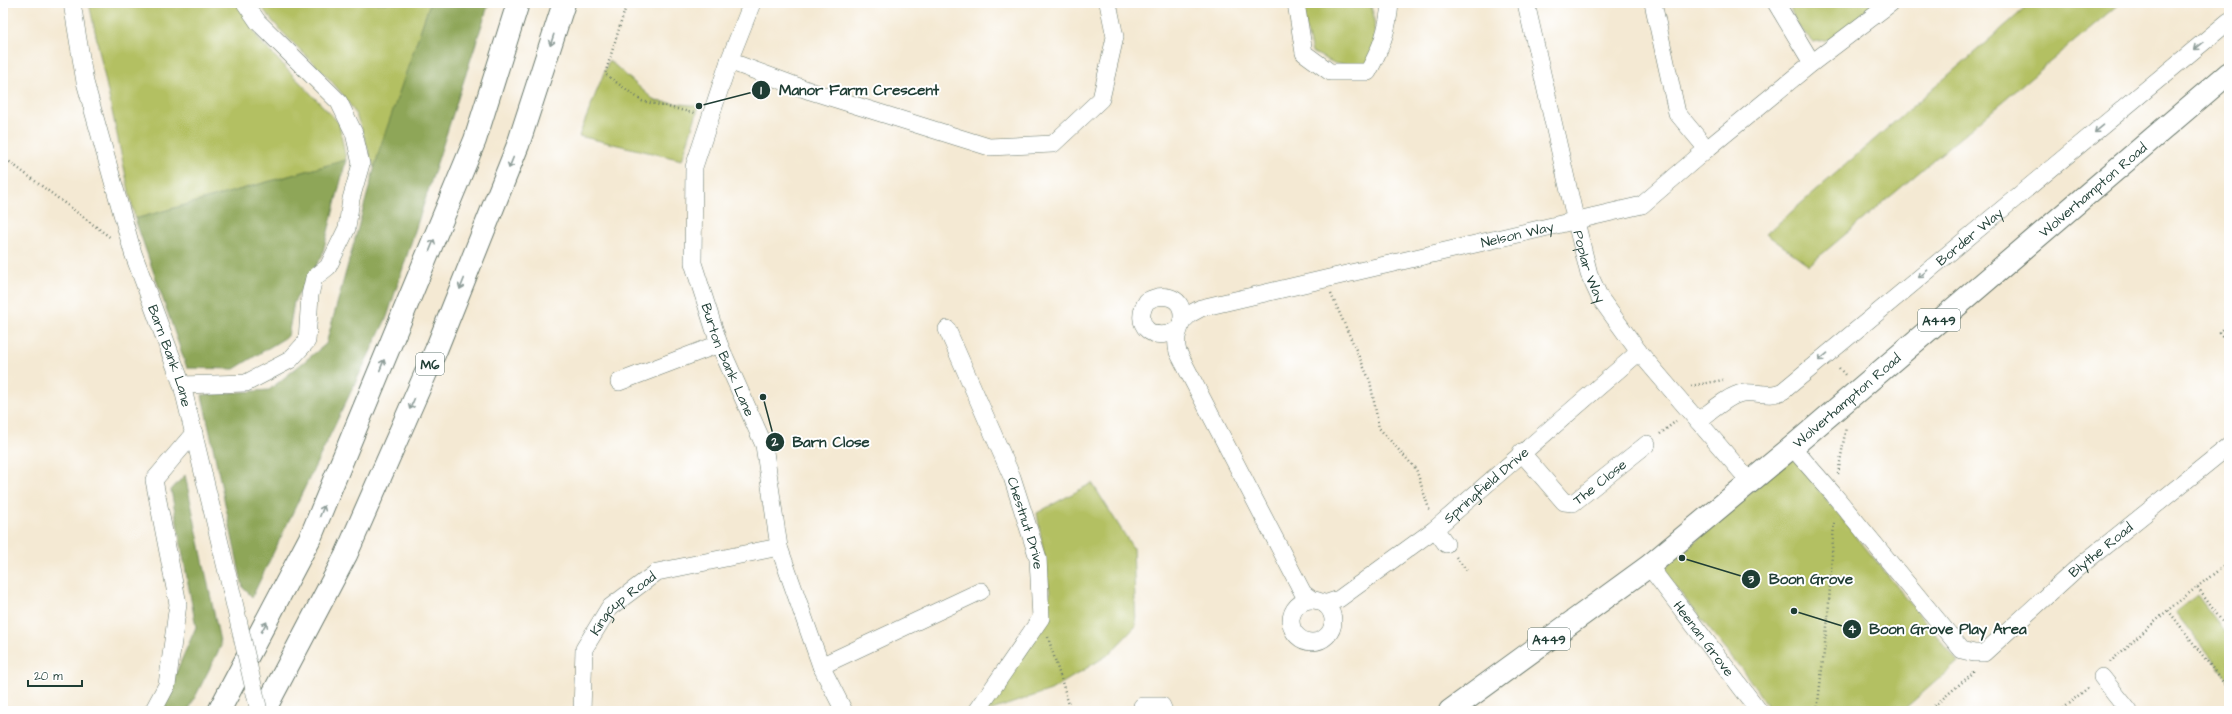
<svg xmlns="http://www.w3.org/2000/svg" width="2232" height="714" viewBox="0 0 2232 714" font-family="'Architects Daughter',sans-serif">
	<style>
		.green { fill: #b3c062; stroke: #697e4b }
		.forest { fill: #8ea658; stroke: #567246 }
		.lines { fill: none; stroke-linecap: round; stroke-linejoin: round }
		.minor-casing { stroke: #6a796c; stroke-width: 18 }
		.highway-casing { stroke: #6a796c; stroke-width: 24 }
		.path { stroke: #6a796c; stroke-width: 2.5; stroke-dasharray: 1 3; stroke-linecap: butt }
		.minor { stroke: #fff; stroke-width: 17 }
		.highway { stroke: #fff; stroke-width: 22 }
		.minor-bridge-casing { stroke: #6a796c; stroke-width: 18; stroke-linecap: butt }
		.minor-bridge { stroke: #fff; stroke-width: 17 }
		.oneway { stroke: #8f9e9a }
		.labels { text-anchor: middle; stroke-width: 4; stroke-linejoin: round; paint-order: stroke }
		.shield { fill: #fff; stroke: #627771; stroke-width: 1 }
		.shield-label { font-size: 13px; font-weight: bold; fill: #1f3d34 }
		.street-label { font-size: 14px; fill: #1f3d34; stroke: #fff }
		.leader { fill: none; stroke: #1f3d34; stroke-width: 1.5 }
		.callout-dot { fill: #1f3d34; stroke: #fff; stroke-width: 1.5 }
		.mark-label { font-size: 12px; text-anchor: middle; font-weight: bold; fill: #fff }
		.callout-label { font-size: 15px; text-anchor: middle; font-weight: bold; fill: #1f3d34; stroke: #fff; stroke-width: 4; stroke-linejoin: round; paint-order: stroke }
	</style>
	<rect width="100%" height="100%" fill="#fff"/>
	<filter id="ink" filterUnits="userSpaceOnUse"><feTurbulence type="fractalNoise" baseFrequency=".025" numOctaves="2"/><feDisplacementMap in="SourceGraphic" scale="8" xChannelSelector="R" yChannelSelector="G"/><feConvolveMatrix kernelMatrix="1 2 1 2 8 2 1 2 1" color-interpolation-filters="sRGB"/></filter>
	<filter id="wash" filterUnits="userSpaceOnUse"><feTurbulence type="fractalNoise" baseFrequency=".012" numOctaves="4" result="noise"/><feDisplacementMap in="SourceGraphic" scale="16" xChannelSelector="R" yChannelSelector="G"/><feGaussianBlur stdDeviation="0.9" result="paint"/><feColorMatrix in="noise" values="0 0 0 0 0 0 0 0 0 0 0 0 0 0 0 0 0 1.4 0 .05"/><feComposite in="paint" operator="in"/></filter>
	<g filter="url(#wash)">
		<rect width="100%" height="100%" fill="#f4e9d3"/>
		<path class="green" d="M89,3h151l19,37 80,83 7,37 -211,59z
			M259,3h171l-56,165c-6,-17 -13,-46 -22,-60 -24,-39 -68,-66 -93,-105z
			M1300,3h70l4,14 1,33 -9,15 -30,-1 -24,-12z
			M1788,3h87l-43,36 -19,3 -16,-17z
			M2031,3h89l-311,262 -43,-31z
			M609,60l46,41 44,5 -17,54 -103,-24z
			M1792,457l166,205 -56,49h-131l-24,-35 -85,-106z
			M1092,483l41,65 3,78 -28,29 -57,35 -62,21h-6l58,-93 9,-25 -13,-80z
			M2197,595l32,42v44l-54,-69z"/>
		<path class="forest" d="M430,3h59l-102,314 -135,280 -9,-9 -41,-193 67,-5 57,-46 54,-196z
			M346,160l-24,96 -28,46 -6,34 -54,33 -47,-1 -52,-149z
			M185,475l36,171 -33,65h-29l37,-84 -25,-137z"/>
	</g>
	<g filter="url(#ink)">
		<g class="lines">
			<g class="minor-casing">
				<g id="minor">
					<path id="s1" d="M72,3l13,79 48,171 49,132 49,204"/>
					<path id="s2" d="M752,3l-23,58 -35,106 -1,96 26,81 45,101 15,102 42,119 23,45"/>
					<path d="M1296,3l8,50 26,19h38c13,-24 20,-42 22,-69"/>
					<path id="s3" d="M1526,3l50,219 13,52 11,24 39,54 111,130"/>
					<path d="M1653,3l24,110 30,36"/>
					<path d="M1776,3l36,60"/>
					<path d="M729,61l81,30 179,56 64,-3 48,-45 14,-62 -7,-34"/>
					<path id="s4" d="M1181,323l9,-9 11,-6 441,-103 65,-56 105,-86 79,-60"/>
					<path id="s5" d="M947,329l65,148 26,81 3,60 -64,93"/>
					<path d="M1178,329c-24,16 -47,-4 -31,-28 14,-8 35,-6 35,14 1,15 -9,17 -4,37l125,241 8,6"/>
					<path d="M619,382l100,-38"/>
					<path d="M182,385l64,-2 44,-23 17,-19 3,-46 4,-17 14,-11 19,-39 4,-29 10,-35 -7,-31 -15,-31 -81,-80 -13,-19"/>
					<path id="s6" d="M1698,421c11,-8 32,-27 45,-28 15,-2 26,5 40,-2l446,-370"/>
					<path id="s7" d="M1792,447l42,48 128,155 12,3h10l91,-83 154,-124"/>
					<path id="s8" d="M1521,452l43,50 9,1 74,-59"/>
					<path d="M1435,529l11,15"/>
					<path id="s9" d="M1649,566l110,145"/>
					<circle cx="1312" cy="621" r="21"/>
					<path id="s10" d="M1324,604l15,-5 96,-70 204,-177"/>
					<path d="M821,666l160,-75"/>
					<path d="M2102,677l27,34"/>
					<path d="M1142,706h20l2,5"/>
					<path d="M153,711l14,-26 11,-81 -24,-124 40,-47"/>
					<path id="s11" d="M582,711l2,-62 25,-41 48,-36 122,-25"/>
				</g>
			</g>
			<g class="highway-casing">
				<g id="highway">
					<path d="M219,711l92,-175 164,-396 43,-137"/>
					<path d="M264,711l82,-156 90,-205 82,-205 46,-142"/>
					<path id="s12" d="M1450,711l199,-145 143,-119 437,-374"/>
				</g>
			</g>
			<path class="path" d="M627,3l-22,71 37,27 52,12
				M3,157l108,81
				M1331,294l39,87 9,47 37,41 14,43
				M2229,324l-9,8 9,11
				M1839,368l7,8
				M1691,386l32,-6
				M1660,434l16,-13
				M1838,474l8,-47
				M1456,557l12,15
				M2197,587l32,-25
				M2229,631l-32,-44 -29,23 61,80
				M1048,637l23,74
				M2110,662l58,-52
				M1817,711l11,-93 6,-96
				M1928,711l45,-38v-3
				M2059,711l29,-23"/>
			<use href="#minor" class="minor"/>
			<use href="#highway" class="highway"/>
			<g class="minor-bridge-casing">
				<path id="minor-bridge" d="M231,589l28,122"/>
			</g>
			<use href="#minor-bridge" class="minor-bridge"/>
		</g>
		<defs><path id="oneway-shaft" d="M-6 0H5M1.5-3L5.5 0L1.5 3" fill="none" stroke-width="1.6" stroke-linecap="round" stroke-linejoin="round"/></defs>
		<g class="oneway">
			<use href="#oneway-shaft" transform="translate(552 40) rotate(108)"/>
			<use href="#oneway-shaft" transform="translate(2199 46) rotate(140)"/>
			<use href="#oneway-shaft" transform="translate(2099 129) rotate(140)"/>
			<use href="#oneway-shaft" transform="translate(511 163) rotate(112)"/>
			<use href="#oneway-shaft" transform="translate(432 245) rotate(-68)"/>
			<use href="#oneway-shaft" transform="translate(1923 274) rotate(140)"/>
			<use href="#oneway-shaft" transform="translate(462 284) rotate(112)"/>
			<use href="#oneway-shaft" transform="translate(1823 357) rotate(140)"/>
			<use href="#oneway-shaft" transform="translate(382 365) rotate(-68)"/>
			<use href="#oneway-shaft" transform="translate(412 404) rotate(114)"/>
			<use href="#oneway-shaft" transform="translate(322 511) rotate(-68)"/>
			<use href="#oneway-shaft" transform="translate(264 627) rotate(-62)"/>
		</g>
	</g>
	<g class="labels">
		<g class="shield">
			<rect x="1918" y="309" width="42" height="22" rx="3"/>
			<rect x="416" y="353" width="28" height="22" rx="3"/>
			<rect x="1528" y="628" width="42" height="22" rx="3"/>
		</g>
		<g class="shield-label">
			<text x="1939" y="325">A449</text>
			<text x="430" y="369">M6</text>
			<text x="1549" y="644">A449</text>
		</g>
		<g class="street-label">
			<text dy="5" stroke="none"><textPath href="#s12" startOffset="828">Wolverhampton Road</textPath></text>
			<text dy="5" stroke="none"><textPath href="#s4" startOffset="350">Nelson Way</textPath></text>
			<text dy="5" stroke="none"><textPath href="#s6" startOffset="336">Border Way</textPath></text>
			<text dy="5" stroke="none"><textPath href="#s3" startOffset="271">Poplar Way</textPath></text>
			<text dy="5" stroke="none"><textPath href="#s1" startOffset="367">Barn Bank Lane</textPath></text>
			<text dy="5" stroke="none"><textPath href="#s2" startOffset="373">Burton Bank Lane</textPath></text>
			<text dy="5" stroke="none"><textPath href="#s12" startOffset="504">Wolverhampton Road</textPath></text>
			<text dy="5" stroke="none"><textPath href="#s8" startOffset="109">The Close</textPath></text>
			<text dy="5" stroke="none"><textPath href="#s10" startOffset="202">Springfield Drive</textPath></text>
			<text dy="5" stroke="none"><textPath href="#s5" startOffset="210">Chestnut Drive</textPath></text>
			<text dy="5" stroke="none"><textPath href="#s7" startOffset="443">Blythe Road</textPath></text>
			<text dy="5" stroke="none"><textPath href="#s11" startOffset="123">Kingcup Road</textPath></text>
			<text dy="5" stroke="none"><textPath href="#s9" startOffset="91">Heenan Grove</textPath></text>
		</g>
	</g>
	<path class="leader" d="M699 106L761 90M763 397L775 442M1682 558L1751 579M1794 611L1852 629"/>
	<g class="callout-dot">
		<circle cx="699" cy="106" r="4"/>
		<circle cx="763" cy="397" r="4"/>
		<circle cx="1682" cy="558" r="4"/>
		<circle cx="1794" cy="611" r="4"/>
		<circle cx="761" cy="90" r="10"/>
		<circle cx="775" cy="442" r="10"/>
		<circle cx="1751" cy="579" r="10"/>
		<circle cx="1852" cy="629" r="10"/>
	</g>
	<g class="mark-label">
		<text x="761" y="94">1</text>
		<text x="775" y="446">2</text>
		<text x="1751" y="583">3</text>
		<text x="1852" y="633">4</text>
	</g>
	<g class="callout-label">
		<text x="859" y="95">Manor Farm Crescent</text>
		<text x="831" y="447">Barn Close</text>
		<text x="1811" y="584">Boon Grove</text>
		<text x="1948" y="634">Boon Grove Play Area</text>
	</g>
	<rect width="2232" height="714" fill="none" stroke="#fff" stroke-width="16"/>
	<path d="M28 680v6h54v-6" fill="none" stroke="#1f3d34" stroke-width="2"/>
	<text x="34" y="680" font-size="12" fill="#1f3d34" stroke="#ffffff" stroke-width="3" paint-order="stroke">20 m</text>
</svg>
